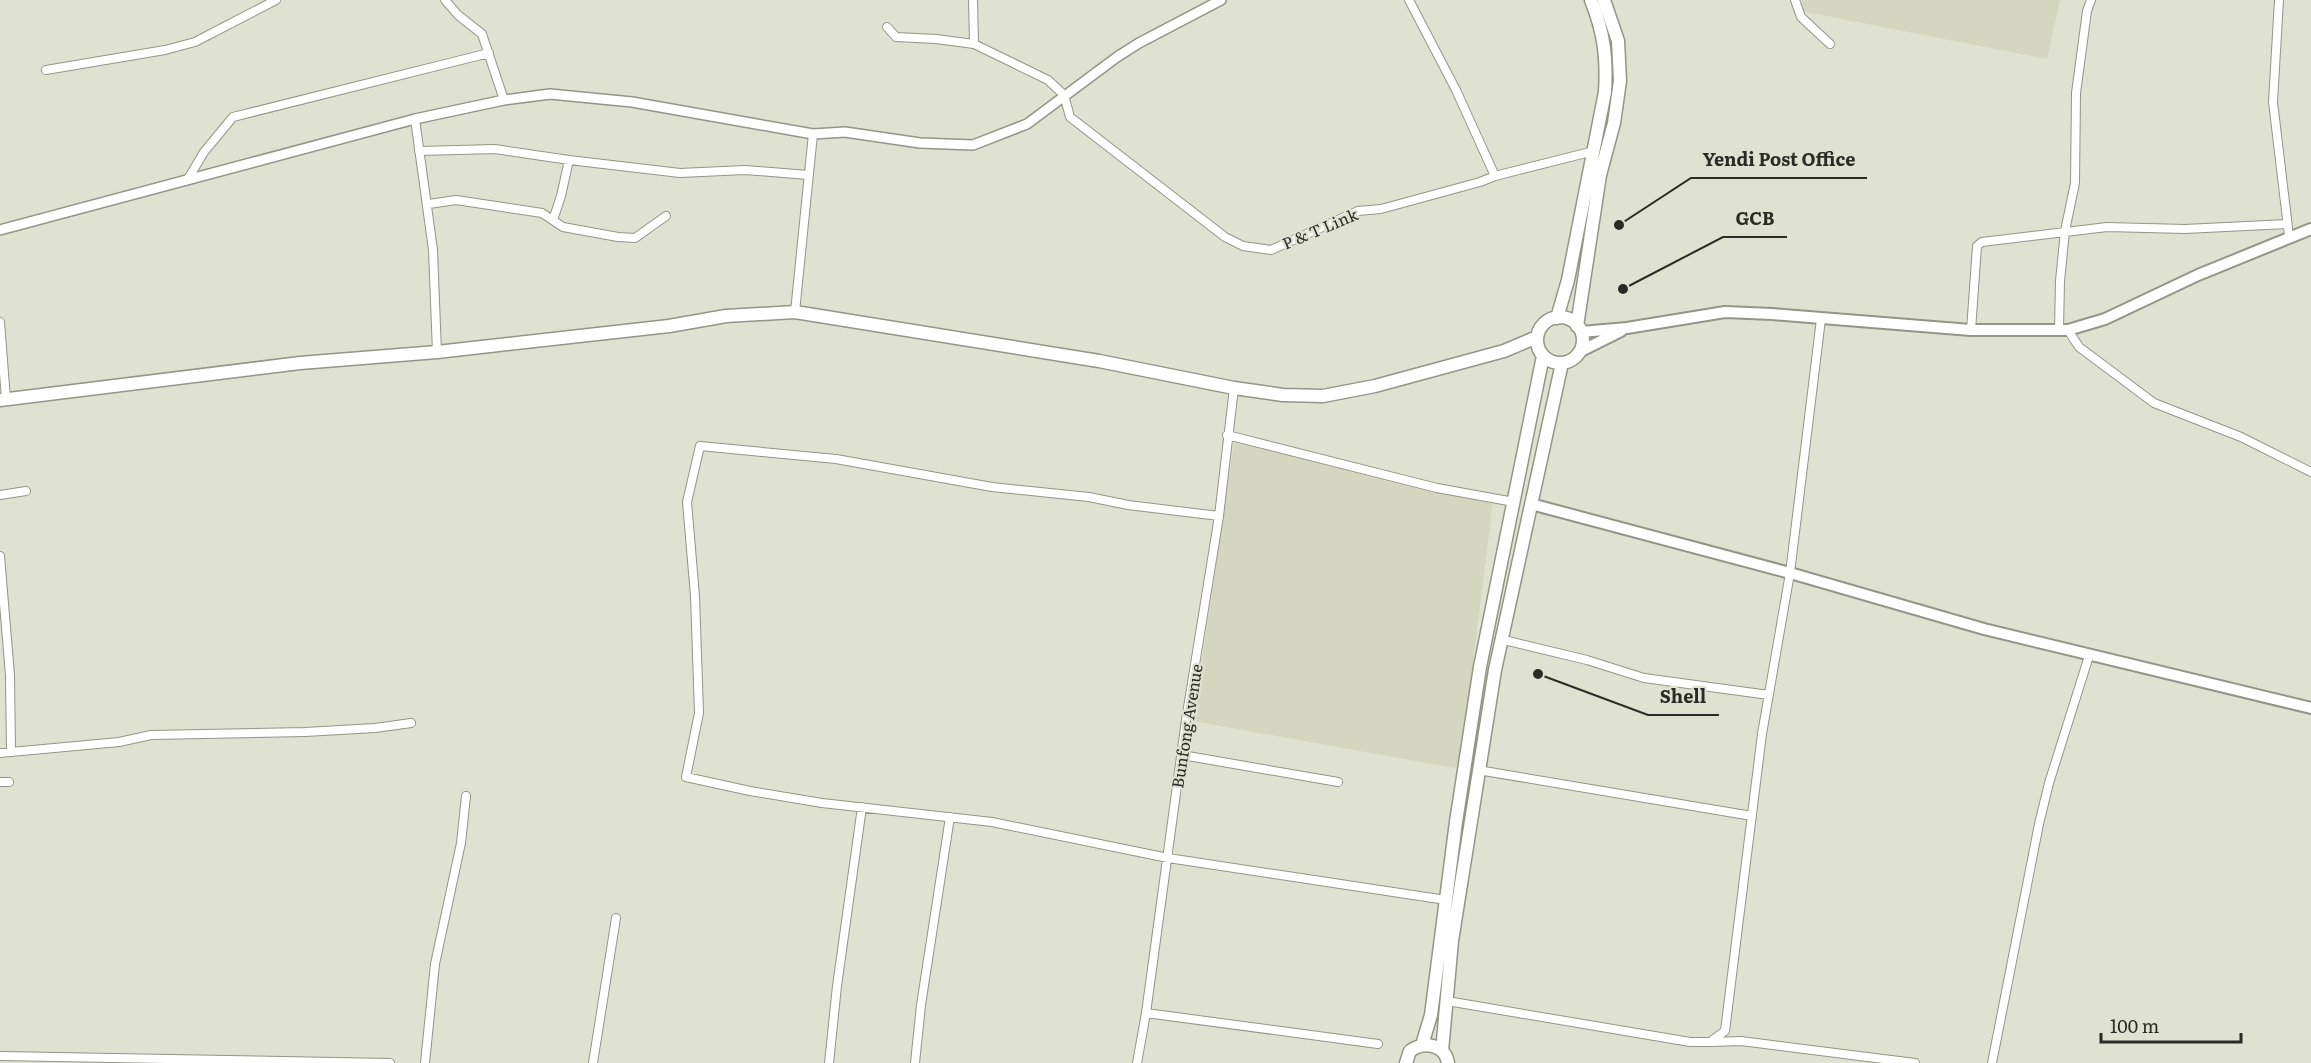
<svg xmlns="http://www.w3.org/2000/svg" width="2311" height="1063" viewBox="0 0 2311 1063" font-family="Literata,serif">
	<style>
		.built { fill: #d4d6bf }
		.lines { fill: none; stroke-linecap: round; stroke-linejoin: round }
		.minor-casing { stroke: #949587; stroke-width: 10 }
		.tertiary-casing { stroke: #949587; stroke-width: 12 }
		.secondary-casing { stroke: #949587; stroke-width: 14 }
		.trunk-casing { stroke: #949587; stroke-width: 15 }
		.minor { stroke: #fff; stroke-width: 8 }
		.tertiary { stroke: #fff; stroke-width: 9 }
		.secondary { stroke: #fff; stroke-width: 10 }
		.trunk { stroke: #fff; stroke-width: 12 }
		.labels { text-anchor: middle; stroke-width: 4.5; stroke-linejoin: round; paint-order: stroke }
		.street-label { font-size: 16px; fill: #2b2b25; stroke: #dfe1d1 }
		.leader { fill: none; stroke: #2b2b25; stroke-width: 2 }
		.callout-dot { fill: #2b2b25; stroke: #dfe1d1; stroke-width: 2 }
		.callout-label { font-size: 18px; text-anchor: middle; font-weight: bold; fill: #2b2b25; stroke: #dfe1d1; stroke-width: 4.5; stroke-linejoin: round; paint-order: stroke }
	</style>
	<rect width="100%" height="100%" fill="#dfe1d1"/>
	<path class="built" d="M1802,0h258l-13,59 -246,-48z
		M1235,436l258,65 -33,268 -267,-48z"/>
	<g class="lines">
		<g class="minor-casing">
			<path id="minor" d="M445,0l13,15 24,19 22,66
				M973,0l1,44
				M1409,0l47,90 39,86
				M1795,0l6,17 29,27
				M2279,0l-6,102 16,134
				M887,27l9,10 40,2 38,5 74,36 16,15 6,22 155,120 18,9 28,4 87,-39 23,-2 99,-27 15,-6 99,-25
				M46,70l119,-20 30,-8 81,-42
				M415,119l18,131 4,102
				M419,151l76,-2 74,11 111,13 65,-3 63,5
				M188,179l16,-27 29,-35 256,-64
				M429,204l27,-4 86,13 21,14 55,10 17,1 31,-22
				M553,220l8,-24 8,-36
				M795,312l18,-178
				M0,322l6,77
				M1971,330l6,-84 5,-4 125,-15 78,2 102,-5
				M2059,330l1,-49 5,-50 10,-48 1,-90 11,-82 4,-11
				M2068,330l11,17 75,56 87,34 70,35
				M1227,435l210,53 77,14
				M0,495l26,-4
				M1219,516l-91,-11 -39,-8 -97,-10 -156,-28 -136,-13 -13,56 8,94 4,117 -13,64 64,14 72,12 170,19 176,36 278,42
				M0,556l10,119 1,77
				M1500,639l87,21 57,18 125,17
				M0,753l119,-11 32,-7 154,-3 70,-4 36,-5
				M1182,755l156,27
				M1478,770l274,46
				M0,782h9
				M1447,1001l243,41h20l15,-11 37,-297 28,-161 31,-254
				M1146,1013l232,31
				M1711,1042l30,-1 174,22
				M0,1056l390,7
				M425,1063l10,-99 26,-121 5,-47
				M593,1063l23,-145
				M829,1063l8,-77 25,-179
				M915,1063l6,-58 29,-188
				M1137,1063l9,-50 40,-293 33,-204 15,-128
				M1992,1063l47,-239 10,-41 40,-127"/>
		</g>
		<g class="tertiary-casing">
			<path id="tertiary" d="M0,230l415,-111 89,-19 46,-6 82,8 181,32 32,-2 75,11 53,2 54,-21 90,-67 22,-14 82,-43"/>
		</g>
		<g class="secondary-casing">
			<path id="secondary" d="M1581,332l46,-4 98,-16 47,2 199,16h97l37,-11 93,-44 113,-46
				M1579,352l42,-21
				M1531,504l259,69 194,56 327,79"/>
		</g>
		<g class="trunk-casing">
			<path id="trunk" d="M1537 340a23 23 0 1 1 46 0a23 23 0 1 1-46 0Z
				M1557,318l11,-38 37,-188c2,-35 -1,-59 -14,-92
				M1577,326l23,-151 14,-52 6,-42 -2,-40 -14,-41
				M0,400l300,-37 137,-11 232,-26 57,-10 69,-4 304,49 135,27 49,7 40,1 52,-10 129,-35 33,-14
				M1422,1045l9,-30 25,-193 24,-155 63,-311
				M1442,1051l10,-110 43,-271 67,-307
				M1406,1063l4,-12c14,-10 35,-7 38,12"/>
		</g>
		<use href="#minor" class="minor"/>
		<use href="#tertiary" class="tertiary"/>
		<use href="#secondary" class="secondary"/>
		<use href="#trunk" class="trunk"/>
	</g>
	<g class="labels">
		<g class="street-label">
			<text transform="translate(1320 229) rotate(-23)" y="6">P &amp; T Link</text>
			<text transform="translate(1187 726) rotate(-81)" y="6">Bunfong Avenue</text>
		</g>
	</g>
	<path class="leader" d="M1619 225L1691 178H1867M1623 289L1723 237H1787M1538 674L1648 715H1719"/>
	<g class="callout-dot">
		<circle cx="1619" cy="225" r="6"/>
		<circle cx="1623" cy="289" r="6"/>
		<circle cx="1538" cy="674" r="6"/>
	</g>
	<g class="callout-label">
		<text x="1779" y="166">Yendi Post Office</text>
		<text x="1755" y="225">GCB</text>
		<text x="1683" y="703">Shell</text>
	</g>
	<path d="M2101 1033v9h140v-9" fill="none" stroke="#2b2b25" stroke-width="3"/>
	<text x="2110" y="1033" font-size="18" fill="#2b2b25" stroke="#dfe1d1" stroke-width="4.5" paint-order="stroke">100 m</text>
</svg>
